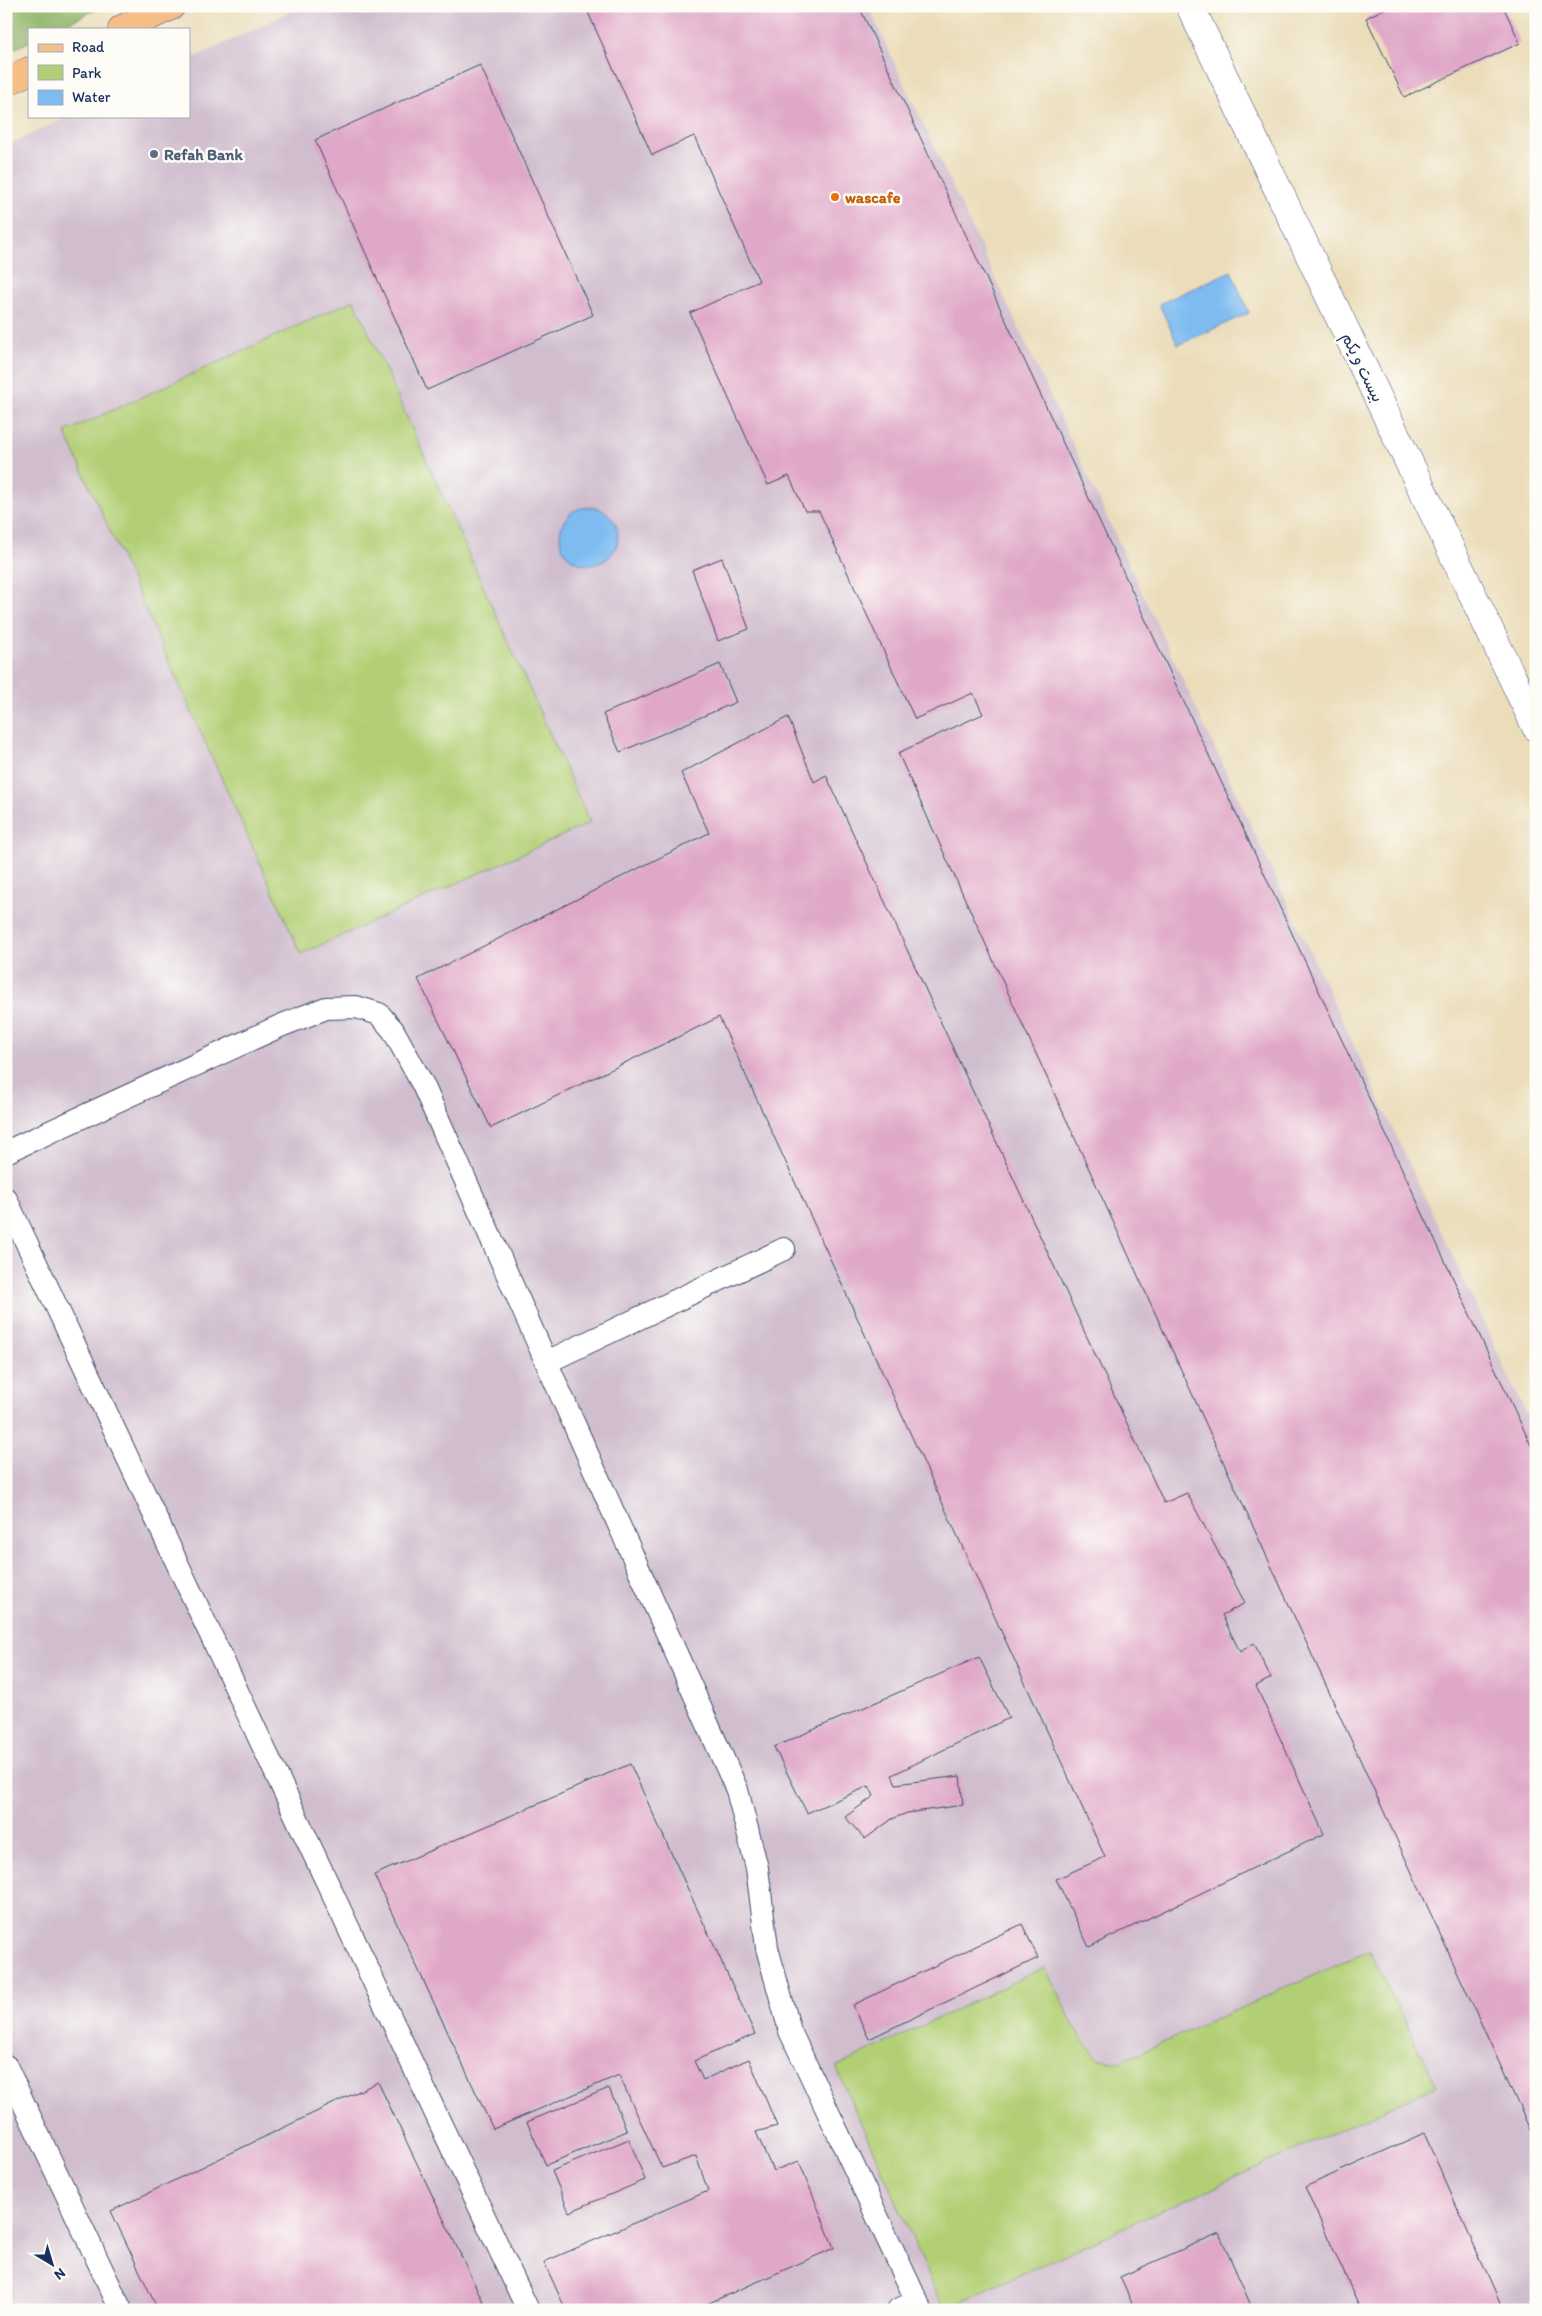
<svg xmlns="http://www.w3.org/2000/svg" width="1542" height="2316" viewBox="0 0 1542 2316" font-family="Itim,'Playpen Sans Arabic',sans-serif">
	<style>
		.industrial { fill: #d0bdce }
		.green { fill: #b2cf75; stroke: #667f6a }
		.forest { fill: #8db266; stroke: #547062 }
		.water { fill: #7dbbf1; stroke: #4c75a8 }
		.building { fill: #e0a8c8 }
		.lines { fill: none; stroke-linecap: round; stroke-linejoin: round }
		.service-casing { stroke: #3a496c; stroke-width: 24 }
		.minor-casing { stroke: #3a496c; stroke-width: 29 }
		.primary-casing { stroke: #3a496c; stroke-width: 29 }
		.service { stroke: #fff; stroke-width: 22 }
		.minor { stroke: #fff; stroke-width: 28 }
		.primary { stroke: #f6be87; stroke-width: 28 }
		.service-dot { fill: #5c6f8a; stroke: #fdfcf7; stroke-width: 2 }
		.food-dot { fill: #e8710a; stroke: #fdfcf7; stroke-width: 2 }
		.labels { text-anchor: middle; stroke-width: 5; stroke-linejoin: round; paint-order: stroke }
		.service-label { font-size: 16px; font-weight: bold; fill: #4e5e75; stroke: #fdfcf7; text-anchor: start }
		.food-label { font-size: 16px; font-weight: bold; fill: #c56008; stroke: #fdfcf7; text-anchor: start }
		.street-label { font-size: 16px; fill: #1b2f5e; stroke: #fdfcf7 }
	</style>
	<rect width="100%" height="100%" fill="#fdfcf7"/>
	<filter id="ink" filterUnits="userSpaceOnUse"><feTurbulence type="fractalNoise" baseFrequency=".02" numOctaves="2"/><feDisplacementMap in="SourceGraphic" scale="10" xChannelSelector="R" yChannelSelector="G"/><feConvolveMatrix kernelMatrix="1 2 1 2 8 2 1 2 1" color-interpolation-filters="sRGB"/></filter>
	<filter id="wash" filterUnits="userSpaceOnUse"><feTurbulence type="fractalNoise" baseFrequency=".0096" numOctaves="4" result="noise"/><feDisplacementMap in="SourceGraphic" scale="20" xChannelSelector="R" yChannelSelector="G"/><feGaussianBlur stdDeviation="1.12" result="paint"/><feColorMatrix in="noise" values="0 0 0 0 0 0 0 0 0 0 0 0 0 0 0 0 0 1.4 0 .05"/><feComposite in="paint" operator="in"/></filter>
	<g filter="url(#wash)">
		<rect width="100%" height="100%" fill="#ebddba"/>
		<path class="industrial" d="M303,6h565l668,1429v875h-1530v-2164l64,-30h119v-56z"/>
		<path class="green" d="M354,300l236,523 -289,131 -236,-522z
			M1369,1951l68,135 -493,223 -108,-242 209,-100 33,67 20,24 21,4z"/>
		<path class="forest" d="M8,6h95l-47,23h-27v13l-23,11v-46z"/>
		<path class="water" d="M1231,271l18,42 -71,32 -19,-41z
			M560 536a29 29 0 1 1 58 0a29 29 0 1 1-58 0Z"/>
		<g id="blocks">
			<path class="building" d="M596,6h263l677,1450v687l-638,-1390 85,-39 -10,-21 -58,26 -96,-208h-14l-16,-35 -21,9 -78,-172 69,-32 -65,-145 -42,19 -65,-145z
				M1390,6h113l17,37 -116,54 -38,-79z
				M480,65l113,250 -166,75 -112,-250z
				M722,558l27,71 -31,12 -26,-71z
				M720,664l16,38 -116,50 -17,-38z
				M788,717l26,65 12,-7 338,728 23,-10 58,110 -23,12 18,37 14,-9 17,35 -15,8 68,148 -235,113 -33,-68 49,-22 -386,-840 -228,111 -73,-149 291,-146 -28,-60z
				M979,1657l30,61 -117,57 4,9 64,-8 3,29 -56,8 -15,6 -27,20 -20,-22 29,-21 -5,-10 -62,27 -33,-66z
				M630,1764l125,270 -61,27 9,19 46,-21 28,67 -21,6 17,39 26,-10 35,87 -141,62h-127l-22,-48 164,-71 -12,-35 -34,12 -43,-93 -126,54 -119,-254z
				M1022,1924l16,34 -169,81 -16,-34z
				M378,2082l109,228h-329l-47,-99z
				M609,2088l18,43 -81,34 -19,-43z
				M1424,2133l79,177h-142l-56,-123z
				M629,2139l16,41 -76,32 -17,-41z
				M1219,2233l34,77h-118l-15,-33z"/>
		</g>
	</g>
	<g filter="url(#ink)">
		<use href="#blocks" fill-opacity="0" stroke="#3a496c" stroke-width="1"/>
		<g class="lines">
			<g class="service-casing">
				<path id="service" d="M6,1152l274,-126 46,-18 30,-1 23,7 14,16 30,55 314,705 20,78 10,80 23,83 131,279
					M6,1199l522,1111
					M547,1362l237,-113
					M6,2066l115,244
					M898,2310l19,-9"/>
			</g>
			<g class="minor-casing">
				<path id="minor" d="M1190,6l346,721"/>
			</g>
			<g class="primary-casing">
				<path id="primary" d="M122,29l49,-23
					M6,82l23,-11"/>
			</g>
			<use href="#service" class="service"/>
			<use href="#minor" class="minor"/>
			<use href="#primary" class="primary"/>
		</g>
	</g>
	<circle class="service-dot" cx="154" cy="154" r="5"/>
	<circle class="food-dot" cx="835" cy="197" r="5"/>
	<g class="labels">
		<g class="service-label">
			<text x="164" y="160">Refah Bank</text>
		</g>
		<g class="food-label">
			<text x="845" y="203">wascafe</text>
		</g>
		<g class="street-label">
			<text transform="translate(1363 367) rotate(64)" y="6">بیست و یکم</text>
		</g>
	</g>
	<rect width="1542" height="2316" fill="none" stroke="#fdfcf7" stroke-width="25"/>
	<rect x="28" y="28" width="162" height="90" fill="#fdfcf7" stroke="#a3aaba"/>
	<rect x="38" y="44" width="25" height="8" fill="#f6be87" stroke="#a3aaba"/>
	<text x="72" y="52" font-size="15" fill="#1b2f5e">Road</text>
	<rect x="38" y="65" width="25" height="15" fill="#b2cf75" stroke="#a3aaba"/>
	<text x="72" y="78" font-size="15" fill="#1b2f5e">Park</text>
	<rect x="38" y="90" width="25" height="15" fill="#7dbbf1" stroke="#a3aaba"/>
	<text x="72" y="102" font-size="15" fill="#1b2f5e">Water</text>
	<g transform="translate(52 2264) rotate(142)" stroke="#fdfcf7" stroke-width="4" paint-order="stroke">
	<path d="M0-4L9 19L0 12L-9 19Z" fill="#1b2f5e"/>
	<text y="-8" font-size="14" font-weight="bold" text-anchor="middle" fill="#1b2f5e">N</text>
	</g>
</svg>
